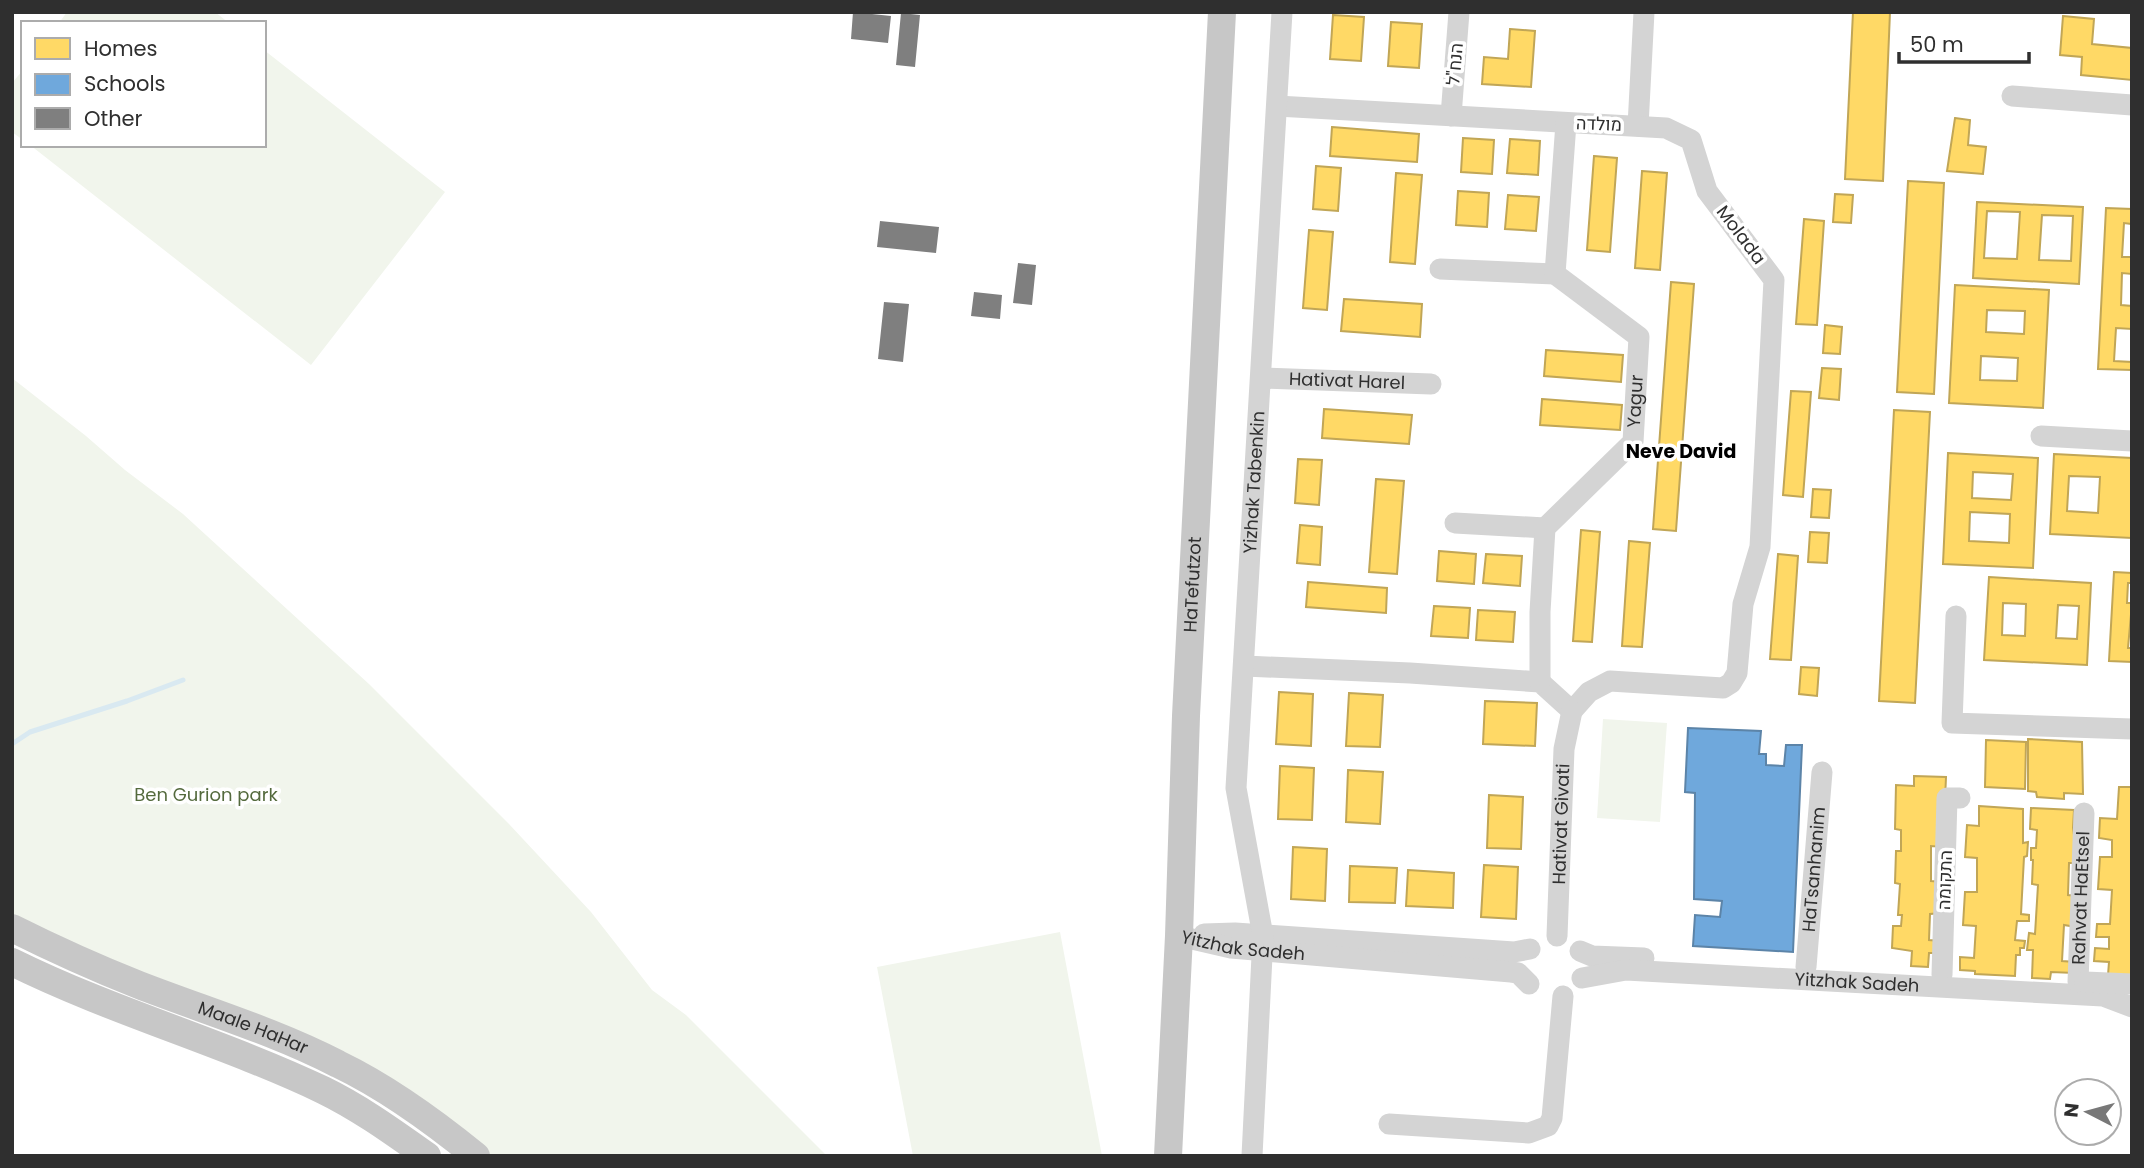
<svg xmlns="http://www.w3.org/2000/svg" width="2144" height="1168" viewBox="0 0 2144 1168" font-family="Poppins,Heebo,sans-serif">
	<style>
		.green { fill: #f1f5ec }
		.homes { fill: #ffd966; stroke: #c1a656; stroke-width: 2; fill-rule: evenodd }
		.schools { fill: #6fa8dc; stroke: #5c84a8; stroke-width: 2 }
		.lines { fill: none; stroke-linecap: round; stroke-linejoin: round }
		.stream { stroke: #d9e9f1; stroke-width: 5 }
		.building { fill: #7f7f7f }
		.minor { stroke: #d4d4d4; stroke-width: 21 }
		.major { stroke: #c7c7c7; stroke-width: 28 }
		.labels { text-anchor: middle; stroke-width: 7; stroke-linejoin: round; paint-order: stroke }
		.street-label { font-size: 18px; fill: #2f2f2f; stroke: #fff }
		.park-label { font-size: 18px; fill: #546a3d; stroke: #fff }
		.neighbourhood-label { font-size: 19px; font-weight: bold; fill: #000; stroke: #fff }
	</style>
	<rect width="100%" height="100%" fill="#fff"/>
	<path class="green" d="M67,12h148l14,11h-170z
		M264,50l181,142 -134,173 -281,-220h234z
		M23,70v70l-11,-8v-49z
		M12,378l74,58 39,34 58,44 186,170 140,140 82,88 61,78 34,25 141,141h-366l-43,-52 -406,-182z
		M1603,719l64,4 -7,99 -63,-4z
		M1060,932l42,224h-189l-36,-189z"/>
	<path class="homes" d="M1853,12h37l-7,169 -38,-2z
		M1333,15l31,2 -3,44 -31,-2z
		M2063,16l31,3 -2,25 40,4v32l-51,-5 1,-18 -22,-2z
		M1391,22l31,2 -3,44 -31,-2z
		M1510,29l25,2 -4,56 -49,-3 2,-27 24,2z
		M1955,118l15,2 -2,25 18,2 -3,27 -36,-3z
		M1332,127l87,7 -2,28 -87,-6z
		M1463,138l31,2 -2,34 -31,-2z
		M1510,139l30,2 -2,34 -31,-2z
		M1594,156l23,2 -7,94 -23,-2z
		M1316,166l25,2 -3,43 -25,-2z
		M1642,171l25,2 -7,97 -25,-2z
		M1396,173l26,2 -7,89 -25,-2z
		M1908,181l36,2 -10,211 -37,-2z
		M1458,191l31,2 -2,34 -31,-2z
		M1835,194l18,1 -2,28 -18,-1z
		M1508,195l31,2 -3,34 -31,-2z
		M1977,202l106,5 -4,77 -106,-6zM1987,211l33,1 -3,47 -33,-1zM2042,215l31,1 -2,45 -32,-1z
		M2106,208l26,1v15l-8,-1 -2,34h10v17l-10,-1 -1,32 11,1v23l-16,-1 -2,33 18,1v8l-34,-1z
		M1804,219l20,2 -7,104 -21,-1z
		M1309,230l24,2 -6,78 -24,-2z
		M1671,282l23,2 -18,247 -23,-2z
		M1955,285l94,5 -6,118 -94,-5zM1987,310l38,1 -1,23 -38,-2zM1981,356l37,2 -1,23 -37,-1z
		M1344,299l78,5 -2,33 -79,-6z
		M1825,325l17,2 -2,27 -17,-1z
		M1546,350l77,5 -2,27 -77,-6z
		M1822,368l19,1 -2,31 -20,-2z
		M1791,391l20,1 -8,105 -20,-2z
		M1542,399l80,6 -2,25 -80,-5z
		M1324,409l88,6 -3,29 -87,-6z
		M1894,410l36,2 -15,291 -36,-2z
		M1948,453l90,5 -5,110 -90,-4zM1973,472l40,2 -2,26 -39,-2zM1970,512l40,2 -1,29 -40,-2z
		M2054,454l78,4v80l-82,-4zM2069,476l31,1 -2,36 -31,-2z
		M1298,459l24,1 -3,45 -24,-2z
		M1376,479l28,2 -7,93 -28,-2z
		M1813,489l18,1 -2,28 -18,-1z
		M1300,525l22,2 -2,38 -23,-2z
		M1581,530l19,2 -8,110 -19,-1z
		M1810,532l19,1 -2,30 -19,-1z
		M1629,541l21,2 -8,104 -20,-1z
		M1439,551l37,3 -2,30 -37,-3z
		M1486,554l36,2 -2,30 -37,-3z
		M1778,554l20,2 -7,104 -21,-1z
		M2114,572l18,1v10h-4l-1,20h5l-4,45h4v14l-23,-1z
		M1989,577l102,6 -4,82 -103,-5zM2003,603l23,1 -1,32 -23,-1zM2058,605l21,1 -2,33 -21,-1z
		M1308,582l79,6 -1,25 -80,-6z
		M1434,606l36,2 -2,30 -37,-2z
		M1478,610l37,2 -2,30 -37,-2z
		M1801,667l18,1 -2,28 -18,-2z
		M1279,692l34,2 -2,52 -35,-2z
		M1349,693l34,2 -3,52 -34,-1z
		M1485,701l52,2 -2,43 -52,-2z
		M2028,739l54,3 1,52 -19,-1v6l-27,-2 -1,-5 -8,-1z
		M1986,740l40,2 -1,47 -40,-2z
		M1280,766l34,2 -2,52 -34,-1z
		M1348,770l35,2 -3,52 -34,-2z
		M1914,776l32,1 -3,70 -12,-1v35l12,1 -1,31 -12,1 -1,26 12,1 -1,12h-11l-1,14 -17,-1 1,-15 -20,-3 1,-22h8l1,-11h-4l2,-31 -5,-1 1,-32h5v-21l-6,-1 1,-44 18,1z
		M2119,787h13v189l-24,-1 1,-13 -15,-1 1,-13 14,1v-12h-13l1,-13h13l2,-34 -14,-1 2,-32h12v-17l-13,-2 1,-20 17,1z
		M1489,795l34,2 -2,52 -34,-1z
		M1979,806l44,3v34l5,-1 -1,14 -3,1 -3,57 8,1v6h-12l-2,19 10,1 -1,7h-4v7h-4l-1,21 -40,-2v-3l-15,-1v-13l14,1 2,-32 -13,-1 2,-33h12v-34l-12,-1 2,-32 12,1z
		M2031,808l43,2 -1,18 5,35h-9l-1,32 9,1 -1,31 -12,-2 -2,36 13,1 -1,11 -23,-1 -1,7 -18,-1 1,-28h-6l2,-17 6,1 3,-49 -6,-1 1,-24h-2v-12h5l1,-18 -7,-1z
		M1293,847l34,2 -2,52 -34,-2z
		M1484,865l34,2 -2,52 -35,-2z
		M1350,866l47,2 -2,35 -46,-1z
		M1408,870l46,3 -1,35 -47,-2z"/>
	<path class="schools" d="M1688,728l73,3 -2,23h7v11l18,1 2,-21h16l-9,207 -100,-6 2,-31 25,2 2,-16 -28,-2 1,-106 -10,-1z"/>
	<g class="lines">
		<path class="stream" d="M12,744l18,-12 97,-31 56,-21"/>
	</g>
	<path class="building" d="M853,12l38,4 -3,27 -37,-4z
		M901,13l19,2 -5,52 -19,-2z
		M880,221l59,6 -3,26 -59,-6z
		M1018,263l18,2 -4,40 -19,-2z
		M974,292l28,3 -2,24 -29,-3z
		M884,302l25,2 -6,58 -25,-3z"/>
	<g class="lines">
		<g class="minor">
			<path d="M2012,96l120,9"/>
			<path d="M1451,116l8,-104"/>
			<path d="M1638,126l6,-114"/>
			<path d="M1440,269l115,5"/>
			<path id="s1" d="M1261,378l170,6"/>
			<path d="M2041,436l91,5"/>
			<path d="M1455,523l90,5"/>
			<path d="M1956,616l-4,107 180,6"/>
			<path d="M1245,666l165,7 130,9 32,29 17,-19 21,-11 113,7 8,-5 6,-10 6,-69 17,-57 14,-267 -67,-89 -16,-51 -25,-12 -389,-22"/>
			<path id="s2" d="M1540,682v-70l5,-84 88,-86 6,-105 -84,-63 11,-151"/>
			<path d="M1204,934l31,-1 279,19 16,-3"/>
			<path id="s3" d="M1179,936l52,12 280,24 7,1 11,11"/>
			<path id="s4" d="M1557,936l7,-187 8,-38"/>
			<path d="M1580,951l12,5 52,2"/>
			<path id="s5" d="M1806,967l16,-195"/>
			<path d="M1942,975l5,-177h13"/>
			<path id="s6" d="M1582,978l44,-8 477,26 29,11"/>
			<path id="s7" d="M2078,982l6,-169"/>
			<path d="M2085,982l47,2"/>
			<path d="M1389,1124l140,9 19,-7 4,-8 11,-122"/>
			<path id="s8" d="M1252,1156l11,-220 -27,-148 46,-776"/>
		</g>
		<g class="major">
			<path id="s9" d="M12,928c42,21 84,40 127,57 67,26 135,46 199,79 50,24 95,57 138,92"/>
			<path d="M12,962c101,50 210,80 311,128 37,18 70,42 104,66"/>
			<path id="s10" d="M1168,1156l11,-220 7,-220 36,-704"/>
		</g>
	</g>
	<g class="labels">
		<g class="street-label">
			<text transform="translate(1455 64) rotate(-85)" y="6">הנח"ל</text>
			<text transform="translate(1599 124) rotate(2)" y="6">מולדה</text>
			<text transform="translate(1741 235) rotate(53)" y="6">Molada</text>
			<text dy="6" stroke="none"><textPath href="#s1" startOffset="86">Hativat Harel</textPath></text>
			<text dy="6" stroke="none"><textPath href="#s2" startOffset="318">Yagur</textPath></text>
			<text dy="6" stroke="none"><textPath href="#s8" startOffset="677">Yizhak Tabenkin</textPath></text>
			<text dy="6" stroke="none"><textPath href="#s10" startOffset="572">HaTefutzot</textPath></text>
			<text dy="6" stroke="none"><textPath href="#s4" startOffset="112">Hativat Givati</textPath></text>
			<text dy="6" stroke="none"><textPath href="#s5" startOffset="98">HaTsanhanim</textPath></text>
			<text transform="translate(1945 880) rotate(-88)" y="6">התקומה</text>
			<text dy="6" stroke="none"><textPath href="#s7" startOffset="84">Rahvat HaEtsel</textPath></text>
			<text dy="6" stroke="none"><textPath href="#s3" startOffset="65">Yitzhak Sadeh</textPath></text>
			<text dy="6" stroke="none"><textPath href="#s6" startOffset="276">Yitzhak Sadeh</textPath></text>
			<text dy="6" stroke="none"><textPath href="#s9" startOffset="261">Maale HaHar</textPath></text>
		</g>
		<g class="park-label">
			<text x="206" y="801">Ben Gurion park</text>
		</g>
		<g class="neighbourhood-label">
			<text x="1681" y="458">Neve David</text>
		</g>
	</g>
	<rect width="2144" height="1168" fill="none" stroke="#2f2f2f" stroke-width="28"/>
	<rect x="21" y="21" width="245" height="126" fill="#ffffff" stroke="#acacac" stroke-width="2"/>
	<rect x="35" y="38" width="35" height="21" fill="#ffd966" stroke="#acacac" stroke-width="2"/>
	<text x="84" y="56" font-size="21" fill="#2f2f2f">Homes</text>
	<rect x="35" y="74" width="35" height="21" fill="#6fa8dc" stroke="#acacac" stroke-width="2"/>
	<text x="84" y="91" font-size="21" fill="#2f2f2f">Schools</text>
	<rect x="35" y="108" width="35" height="21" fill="#7f7f7f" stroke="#acacac" stroke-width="2"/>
	<text x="84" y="126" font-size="21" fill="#2f2f2f">Other</text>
	<g transform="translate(2088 1112) rotate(276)"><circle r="33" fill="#ffffff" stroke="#acacac" stroke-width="2"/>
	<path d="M0-5L12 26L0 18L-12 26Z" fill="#787878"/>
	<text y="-10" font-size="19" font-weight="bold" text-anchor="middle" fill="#2f2f2f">N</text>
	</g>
	<path d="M1899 52v10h130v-10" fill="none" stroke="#2f2f2f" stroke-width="3.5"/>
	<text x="1910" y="52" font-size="21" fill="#2f2f2f" stroke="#ffffff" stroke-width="5" paint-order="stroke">50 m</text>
</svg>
